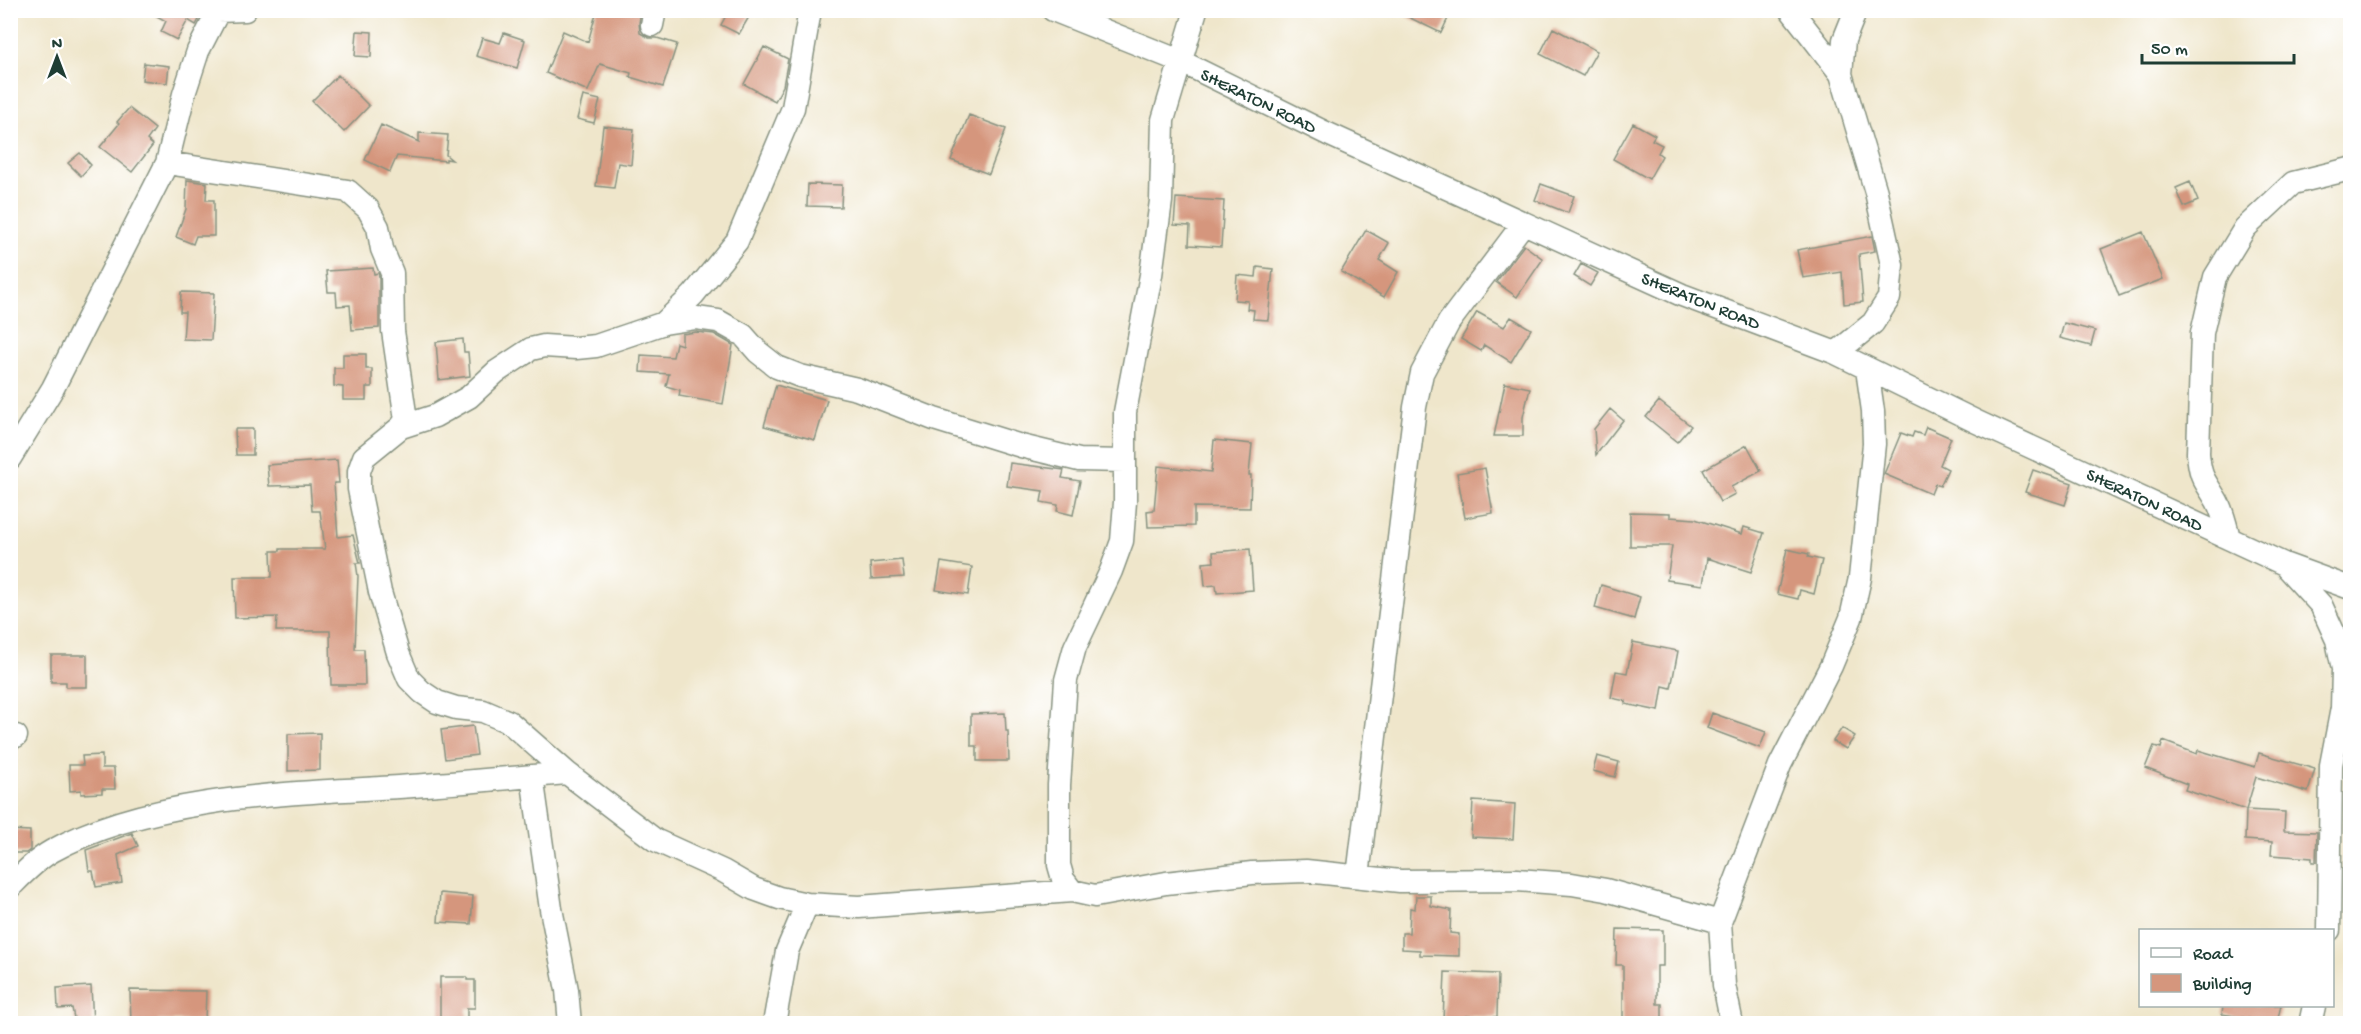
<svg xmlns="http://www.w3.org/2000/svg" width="2361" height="1034" viewBox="0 0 2361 1034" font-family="'Gochi Hand',sans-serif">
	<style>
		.building { fill: #d5967d }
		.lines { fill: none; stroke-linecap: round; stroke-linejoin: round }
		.minor-casing { stroke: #879280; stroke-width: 25 }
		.minor { stroke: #fff; stroke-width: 22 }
		.labels { text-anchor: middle; stroke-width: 4.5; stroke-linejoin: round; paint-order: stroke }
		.street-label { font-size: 18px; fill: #1f3d34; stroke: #fff }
	</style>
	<rect width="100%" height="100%" fill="#fff"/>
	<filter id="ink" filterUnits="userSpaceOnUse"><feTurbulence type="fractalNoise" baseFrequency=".0167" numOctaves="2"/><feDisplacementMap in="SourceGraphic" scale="12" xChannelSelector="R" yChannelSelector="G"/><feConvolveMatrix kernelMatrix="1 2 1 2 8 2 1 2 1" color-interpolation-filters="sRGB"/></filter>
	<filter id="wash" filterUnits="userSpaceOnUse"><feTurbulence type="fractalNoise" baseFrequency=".008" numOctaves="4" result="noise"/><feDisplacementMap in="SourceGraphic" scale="24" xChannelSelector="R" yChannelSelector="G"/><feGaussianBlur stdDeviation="1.35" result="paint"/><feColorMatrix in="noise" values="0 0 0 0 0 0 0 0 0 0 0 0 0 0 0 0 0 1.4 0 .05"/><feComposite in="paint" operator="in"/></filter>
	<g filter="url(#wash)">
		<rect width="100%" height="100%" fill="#efe6cb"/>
		<g id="blocks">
			<path class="building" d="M146,10h58l-8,15 -8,-5 -11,20 -16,-8 5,-11z
				M597,10h44l-2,13 1,10 9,5h8l20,6 -14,43 -33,-10 1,-4 -31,-9 -12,27 -42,-18 17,-42 25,11z
				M729,10h24l-14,24 -18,-9z
				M1394,10h58l-11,23z
				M1553,28l44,23 -14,25 -43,-22z
				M357,31l15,1 -1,25 -16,-1z
				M504,33l21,7 -8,28 -41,-12 6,-18 18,5z
				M764,47l24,12 -5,27 -8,15 -31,-17z
				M144,63l25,3 -2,17 -25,-3z
				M338,75l31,31 -25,26 -32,-31z
				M583,96l17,4 -6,23 -17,-4z
				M129,108l26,21 -8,11 6,5 -21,27 -32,-25 19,-23 -2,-2z
				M969,115l37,14 -17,45 -38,-14z
				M1633,123l22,12 -3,5 10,5 -4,8 4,3 -13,23 -36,-20z
				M381,125l38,17v-9l29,2 -2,20 6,5 -6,-1v2l-49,-5 -7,16 -25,-12z
				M603,126l31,3 -3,36 -13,-2 -4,25 -18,-2z
				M80,153l11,12 -10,11 -13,-13z
				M187,180l20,3 -1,17h8v36h-18l-3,8 -17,-7 10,-28z
				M2190,182l8,19 -14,6 -8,-19z
				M808,184l34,1 -1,22 -34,-1z
				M1541,184l33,12 -6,17 -33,-13z
				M1176,198l48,3 -3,46 -32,-2 1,-19 -16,-1z
				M1366,230l23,13 -10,17 19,12 -14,25 -43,-25z
				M2143,232l20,47 -44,17 -18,-47z
				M1872,236l3,15 -16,3 4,48 -19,2 -2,-32 -39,6 -6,-28z
				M1524,245l19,14 -26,38 -21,-15z
				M1581,264l17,9 -8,13 -16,-10z
				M1257,267l16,2 -5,51 -15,-1 1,-9 -7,-1 1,-8 -13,-1 2,-25 19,2z
				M373,268l1,6 4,-1 1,3v52l-27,2 -2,-25 -13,1 -1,-14h-8l-2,-21z
				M181,292l33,1 -3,47 -28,-1 2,-27h-5z
				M1477,312l27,15 7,-10 20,12 -20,33 -27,-17 -3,6 -20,-12z
				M2064,323l31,8 -4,15 -31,-8z
				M696,332l18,2 19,11 -10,59 -44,-8 1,-6 -14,-4 3,-12 -29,-2 1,-17 32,2 3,-14 6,2v-11z
				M463,339l1,13h4l2,24 -31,4 -3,-38z
				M343,354h23v15h6v18h-6v13h-23v-13l-9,-1v-18h9z
				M1505,383l25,5 -7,29v19h-29z
				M776,385l51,15 -12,40 -51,-14z
				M1659,401l32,25 -14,16 -31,-25z
				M1610,409l13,11 -27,35 -2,-26z
				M1926,427l25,11 -11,27 8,4 -8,17 -5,-2 -4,10 -47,-20 17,-41 11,4 2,-5 9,3z
				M235,429h18v26h-17z
				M1214,440l38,4 -3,31h2l-1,33 -56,-1v19l-46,1 -1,-16 7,-1 4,-44 53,6z
				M1747,445l14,26 -30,16 4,7 -15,8 -17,-32z
				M337,460l2,23h-5l4,54 15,-2 7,28h-4l2,13 -3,73h9l1,36h-34l-1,-54h-54l1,-14 -42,1 -1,-41h38l-1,-26h9v-2h45l-5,-38h-8l-2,-26 -41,1 -2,-21z
				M1010,463l54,7 -2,8 18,3 -7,34 -16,-4 1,-6 -17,-3 2,-11 -36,-5z
				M1485,468l8,45 -28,5 -8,-45z
				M2033,470l39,13 -7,22 -40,-13z
				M1630,512l40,1v4l25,2 47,15 2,-7 20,6 -13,39 -44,-14 -4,27 -36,-5 5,-34h-42z
				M1250,549l3,41 -36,3 -1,-8 -11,1 -2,-23 11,-1 -1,-10z
				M1787,549l22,5 -1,3 14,3 -8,34 -14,-4 -2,9 -21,-5z
				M902,560l2,17 -33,2 -1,-16z
				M941,562l31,5 -4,28 -32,-5z
				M1601,585l39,12 -6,22 -39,-11z
				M1633,642l45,9 -7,37 -8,-2 -4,25 -34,-7 1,-3 -15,-3 5,-27 11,2z
				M51,655h36v32h-21v-5h-15z
				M1005,713l1,18h2l1,30h-32v-15h-6v-32z
				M1712,713l54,19 -6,16 -53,-20z
				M473,726l4,29 -32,4 -4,-29z
				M1842,728l13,8 -9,13 -13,-8z
				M320,733v37l-32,1v-37z
				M2163,741l34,13 1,-4 57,17 4,-14 56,16 -7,23 -52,-15 -10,33 -61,-20 2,-6 -42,-16 9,-22 7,2z
				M102,755v13h12l1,21h-13v4l-21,1v-4l-11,1 -1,-26h14l-1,-9z
				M1597,756l22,6 -4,15 -22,-6z
				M1473,801l42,3 -2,35 -42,-2z
				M2246,810l39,2 -1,19 33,1 -1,30h-4v-4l-41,-3 1,-13 -27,-2z
				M10,830l20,1v19l-4,3h-16z
				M132,833l6,13 -20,9 4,28 -26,4 -3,-16h-4l-3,-21z
				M440,893l33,3 -2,28 -33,-2z
				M1416,896h15v10l20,4 -1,23 9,1v22l-39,-1v-5l-18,-1v-16h7l1,-25 5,1z
				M1617,929l46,1v36h-6v38h5v19h-39v-58h-7z
				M1445,972l53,2 -1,43 -31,-1v5h-23z
				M440,977h27v3h8v28h-8v15h-27z
				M91,986l2,37h-18l-3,-15 -14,1 -1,-21z
				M130,990l76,1 -1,30h-47v2h-27z
				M2223,1005h58l-4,18 -55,-9z"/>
		</g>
	</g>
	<g filter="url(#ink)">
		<use href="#blocks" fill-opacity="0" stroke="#879280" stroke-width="1.5"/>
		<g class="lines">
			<g class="minor-casing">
				<path id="minor" d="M1053,10l127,51 148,73 354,161 154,58 141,69 307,142 66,24
					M1196,10l-33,110 -2,81 -10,74 -26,137v90l-3,39 -11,30 -36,76 -9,33 -7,105v80l4,14 9,12 23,5 71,-13 86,-10 54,-2 94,10 117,-1 55,4 34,6 114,32
					M1791,10l50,64
					M218,11l27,-1
					M652,25l3,-15
					M167,163l181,28 20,18 10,18 4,22 10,24 1,58 13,89 -5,7 -37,30 -5,14v18l21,103 18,61 11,26 13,13 15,10 19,6 27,3 26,11 58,51 88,67 68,31 31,18 25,9 28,6 52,3 213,-16
					M664,323l29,-28 44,-54 56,-133 17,-98
					M1836,353l37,-30 16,-25 3,-33 -16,-73 -35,-118 3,-34 12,-30
					M401,427l34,-11 34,-19 27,-25 35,-23 13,-3 32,2 20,-2 68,-23 32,-5 22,3 25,14 15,17 19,15 23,9 57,13 77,30 87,27 58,14 45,1
					M10,458l43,-70 114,-225 17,-69 14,-43 21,-41
					M2229,538c-3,-12 -6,-26 -12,-37 -12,-21 -17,-22 -19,-48l4,-120 13,-56 30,-49 48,-45 57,-14
					M2287,568l34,37 16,35 6,29 -1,39 -11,57 -2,165
					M10,736h6
					M532,776l19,133 16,81 3,34
					M1358,876l57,-469 7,-34 27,-51 74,-98
					M10,887c13,-13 26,-27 42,-36 95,-54 238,-58 347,-64 56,-4 112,-9 168,-14
					M774,1024l13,-73 20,-47
					M1732,1024l-8,-39 -4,-63 60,-157 51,-99 20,-48 9,-40 14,-134 -1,-33 -6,-42
					M2310,1024l4,-18"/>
			</g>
			<use href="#minor" class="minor"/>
		</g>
	</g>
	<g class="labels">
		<g class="street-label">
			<text transform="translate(1259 100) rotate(26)" y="6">SHERATON ROAD</text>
			<text transform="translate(1701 300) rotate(22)" y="6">SHERATON ROAD</text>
			<text transform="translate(2145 499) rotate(25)" y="6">SHERATON ROAD</text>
		</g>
	</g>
	<rect width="2361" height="1034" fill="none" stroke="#fff" stroke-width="36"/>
	<rect x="2139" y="929" width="195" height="78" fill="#ffffff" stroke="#a5b1ae" stroke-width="1.5"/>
	<rect x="2151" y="948" width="30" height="9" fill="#ffffff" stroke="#a5b1ae" stroke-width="1.5"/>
	<text x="2193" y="959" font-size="18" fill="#1f3d34">Road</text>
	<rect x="2151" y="974" width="30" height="18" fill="#d5967d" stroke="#a5b1ae" stroke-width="1.5"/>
	<text x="2193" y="989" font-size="18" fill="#1f3d34">Building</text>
	<g transform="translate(57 57)" stroke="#ffffff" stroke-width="4.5" paint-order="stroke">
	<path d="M0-4.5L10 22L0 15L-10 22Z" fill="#1f3d34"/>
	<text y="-9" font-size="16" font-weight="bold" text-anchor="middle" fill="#1f3d34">N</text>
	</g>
	<path d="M2142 54v9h152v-9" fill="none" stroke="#1f3d34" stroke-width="3"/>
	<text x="2151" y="54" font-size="18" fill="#1f3d34" stroke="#ffffff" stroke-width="4.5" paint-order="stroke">50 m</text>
</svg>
